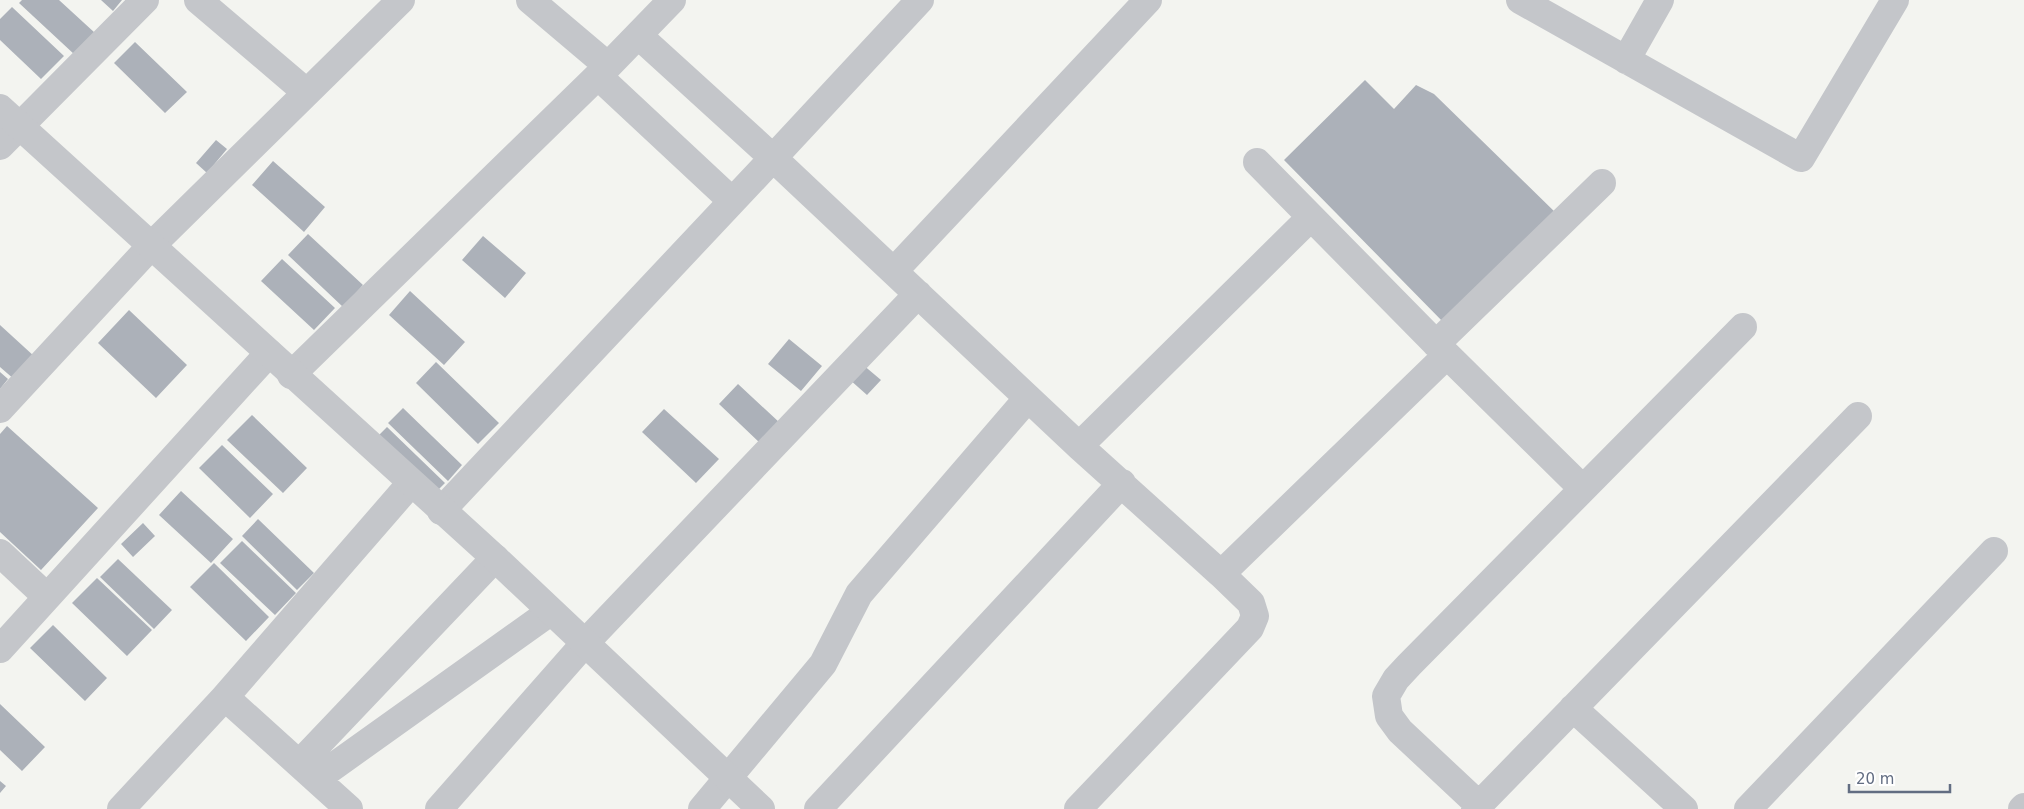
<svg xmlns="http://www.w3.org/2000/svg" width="2024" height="809" viewBox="0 0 2024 809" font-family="'DejaVu Sans',sans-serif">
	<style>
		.building { fill: #acb1b9 }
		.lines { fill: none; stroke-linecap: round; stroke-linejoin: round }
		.minor { stroke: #c4c6ca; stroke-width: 28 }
		.tertiary { stroke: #c4c6ca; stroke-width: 28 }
	</style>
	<rect width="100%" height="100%" fill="#f3f4f0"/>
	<path class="building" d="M22,0h37l36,33 -20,22 -56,-52z
		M101,0h21l-9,11z
		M12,7l52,49 -23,23 -41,-39v-21z
		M135,42l52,50 -22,21 -51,-50z
		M1365,80l29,29 22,-24 18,9 125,122 -112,110 -163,-166z
		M216,140l11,9 -20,24 -11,-10z
		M273,161l52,46 -21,25 -52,-47z
		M308,234l55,51 -20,22 -55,-52z
		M483,236l43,37 -21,25 -43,-38z
		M282,259l53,49 -21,22 -53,-49z
		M410,291l55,51 -21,23 -55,-50z
		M129,310l58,55 -31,33 -58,-55z
		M0,325l35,32 -20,23 -15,-13z
		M789,339l33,27 -21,25 -33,-27z
		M436,362l63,61 -21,21 -62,-61z
		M862,364l19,16 -14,15 -18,-16z
		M0,372l8,7 -8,10z
		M738,384l42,39 -19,21 -42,-40z
		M403,408l59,57 -14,16 -60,-58z
		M664,409l55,50 -23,24 -54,-51z
		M252,415l55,53 -24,25 -56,-53z
		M7,426l91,82 -57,62 -41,-38v-98z
		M387,427l58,56 -16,16 -57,-57z
		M222,445l51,49 -23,24 -51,-50z
		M181,491l52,48 -22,24 -52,-48z
		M258,519l56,54 -17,17 -55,-54z
		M143,523l12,13 -22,21 -12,-13z
		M242,541l54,52 -21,22 -55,-52z
		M118,559l54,51 -18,19 -54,-52z
		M214,563l55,54 -23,24 -56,-54z
		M97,578l55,52 -25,26 -55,-53z
		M53,625l54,53 -22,23 -55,-53z
		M0,704l45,43 -23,24 -22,-21z
		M0,781l6,5 -6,7z"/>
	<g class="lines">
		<path class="minor" d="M198,0l108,92
			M530,0l78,66 64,-66
			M1520,0l281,158 94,-158
			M639,36l134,122 147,-158
			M1626,60l34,-60
			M598,76l134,125
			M0,146l145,-146
			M894,271l254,-271
			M1436,344l166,-161
			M1447,355l136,134
			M291,375l317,-309
			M0,409l151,-163 250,-246
			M441,511l332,-353 306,288
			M0,553l47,44
			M1221,574l226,-219 -190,-193
			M0,649l269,-296
			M1573,708l111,101
			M300,763l195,-205
			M316,779l234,-167
			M1479,805l-79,-74 -11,-15 -3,-20 10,-17 13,-14 334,-338
			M121,809l104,-112
			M349,809l-124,-112 186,-214
			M439,809l146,-166 333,-349
			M702,809l121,-145 36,-70 169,-196
			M818,809l304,-326
			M1078,809l172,-181 5,-12 -4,-13 -30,-29 -142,-128 232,-229
			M1475,809l383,-393
			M1748,809l246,-258
			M2022,809l2,-2"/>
		<path class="tertiary" d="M0,108l495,450 266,251"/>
	</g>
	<path d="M1849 784v8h101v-8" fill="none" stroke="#626d82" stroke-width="2.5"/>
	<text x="1856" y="784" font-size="15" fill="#626d82" stroke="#ffffff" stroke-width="4" paint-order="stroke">20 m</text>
</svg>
